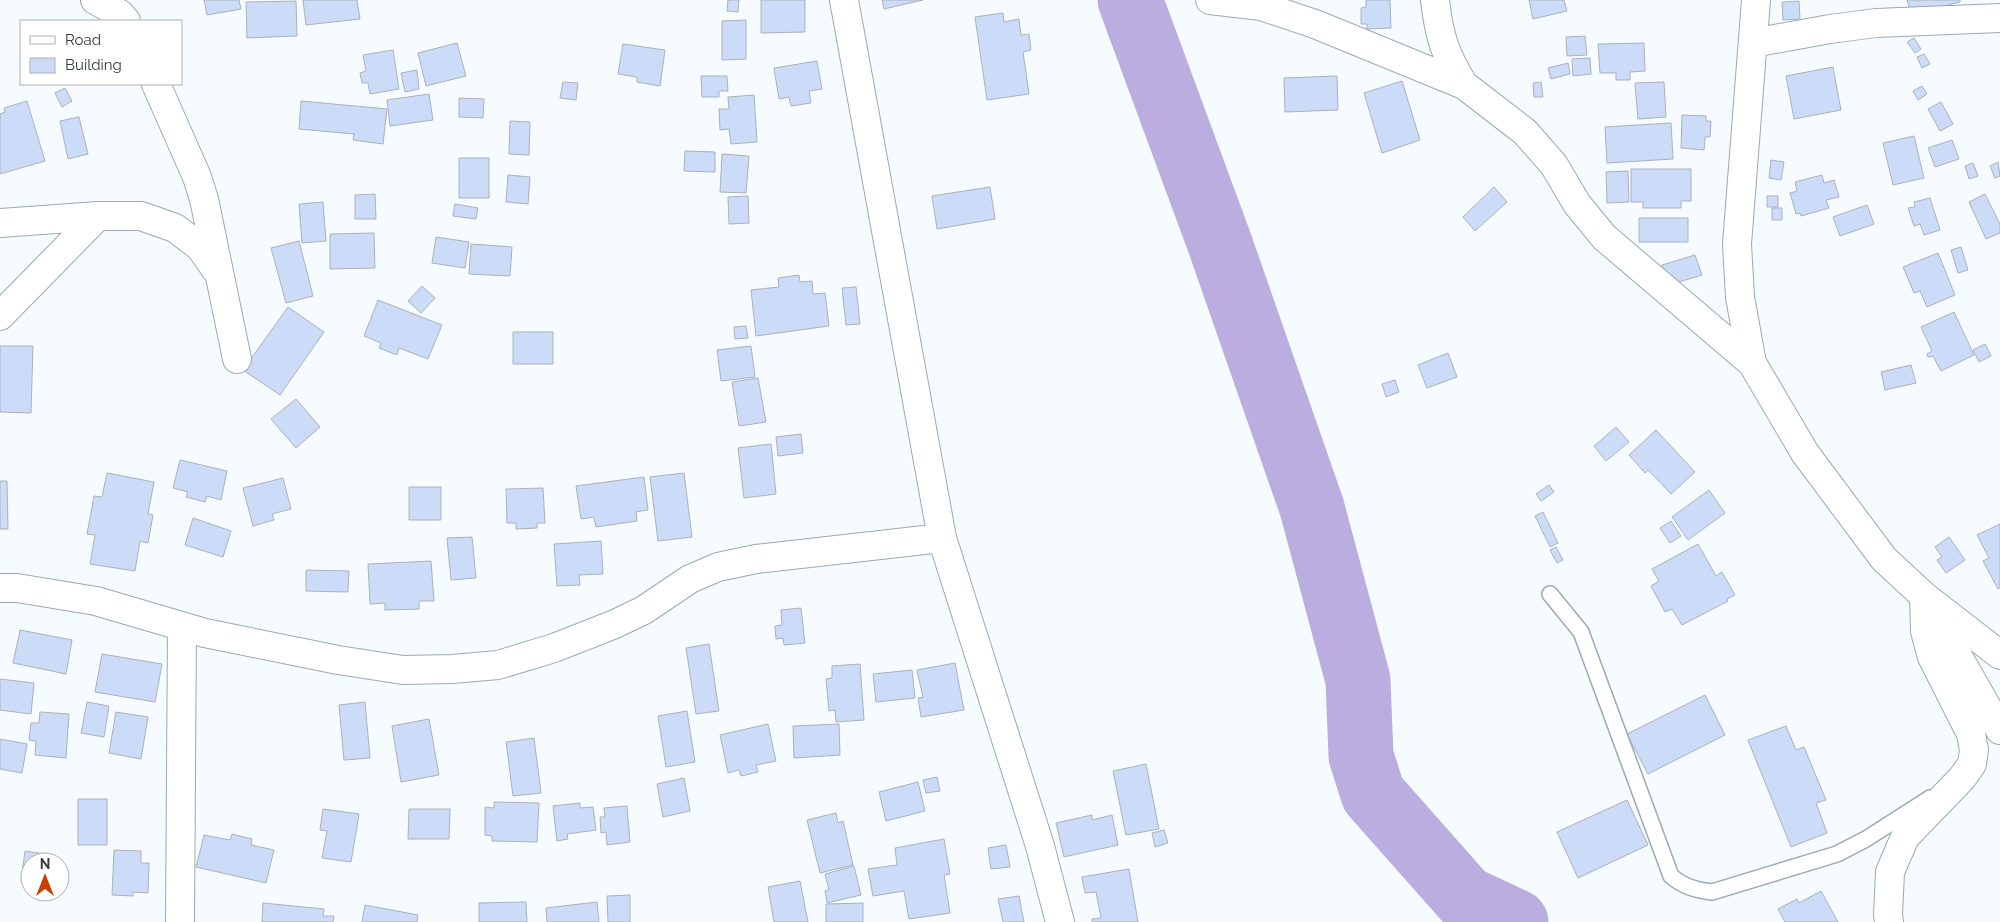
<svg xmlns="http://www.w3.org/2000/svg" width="2000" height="922" viewBox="0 0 2000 922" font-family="Raleway,sans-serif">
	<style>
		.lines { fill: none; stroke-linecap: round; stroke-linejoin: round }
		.river { stroke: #b9aedf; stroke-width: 65 }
		.building { fill: #ccdcf8; stroke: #aab1bd }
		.service-casing { stroke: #9baab0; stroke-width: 18 }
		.minor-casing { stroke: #9baab0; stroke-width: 30 }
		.service { stroke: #fff; stroke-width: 15 }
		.minor { stroke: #fff; stroke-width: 28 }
	</style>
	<rect width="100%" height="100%" fill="#f5fbfe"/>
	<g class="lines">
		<path class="river" d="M1130,0l90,244 92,264 46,172 3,76 12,38 92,104 51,24"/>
	</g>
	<path class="building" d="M204,0h35l2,9 -34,6z
		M303,0h54l3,19 -54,6z
		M728,0h11l-1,12 -11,-1z
		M761,0h44v32l-44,1z
		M882,0h41l-39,9z
		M1366,0h24l1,28 -24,1v-5h-6v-16l5,-1z
		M1529,0h35l3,11 -34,8z
		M1907,0h53v2l-49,12z
		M296,1l1,35 -50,2 -1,-36z
		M1799,1l1,18 -17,1 -1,-18z
		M1003,13l1,9 15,-3 2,16 8,-1 2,16 -8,2 6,42 -42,6 -12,-83z
		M746,20v39l-24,1v-39z
		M1585,36l2,19 -20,1 -1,-19z
		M1914,38l7,11 -6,4 -8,-11z
		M457,43l9,33 -40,10 -8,-33z
		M1644,43l1,28 -15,1v8h-14v-7h-16l-2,-29z
		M623,44l42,6 -5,36 -23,-4v-5l-19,-3z
		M393,50l6,39 -29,5 -2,-11h-6l-2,-10 6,-2 -3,-16z
		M1924,54l6,10 -8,4 -5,-11z
		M1590,58l1,16 -18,2 -1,-17z
		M817,61l5,28 -13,2 2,12 -20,3 -2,-9 -10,2 -5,-31z
		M1568,63l2,11 -19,5 -3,-11z
		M1833,67l8,43 -47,9 -8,-43z
		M417,70l2,19 -14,3 -4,-19z
		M701,76h26l1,15h-9v6h-17z
		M1337,76l1,34 -53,2 -1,-34z
		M1402,81l18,59 -38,13 -18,-60z
		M563,82l15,1 -2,17 -16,-2z
		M1541,82l2,15h-9l-1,-14z
		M1664,82l2,35 -28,2 -3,-36z
		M1922,86l5,8 -9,6 -5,-9z
		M65,88l7,13 -10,6 -7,-14z
		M429,94l4,26 -43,6 -3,-26z
		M754,95l3,47 -26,2 -2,-15 -9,1 -1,-21h10l-1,-12z
		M459,98l25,1 -1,19 -24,-1z
		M27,101l18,60 -45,13v-60l5,-2 -1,-4z
		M301,101l86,8 -4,35 -30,-4 1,-6 -55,-5z
		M1941,102l12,22 -13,7 -12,-22z
		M1682,115l24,1v5h5l-1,16h-5l-1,13 -23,-2z
		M79,117l9,37 -20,5 -8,-38z
		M510,121l20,1 -1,33 -20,-1z
		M1671,123l2,36 -66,4 -2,-36z
		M1914,136l10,42 -31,7 -10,-42z
		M1952,140l7,19 -24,8 -7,-19z
		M685,151l30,1v20l-31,-1z
		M722,154l27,2 -3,37 -26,-1z
		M459,158h30v40h-30z
		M1771,160l13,2 -3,18 -12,-2z
		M1998,162l2,14 -5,2 -5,-12z
		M1973,163l5,13 -9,3 -4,-13z
		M1631,169h60v32h-10v7h-38v-6h-12z
		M1628,171l1,31 -22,1 -1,-31z
		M508,175l22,2 -2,27 -22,-2z
		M1822,175l2,8 10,-3 5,17 -13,3 3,8 -28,8 -1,-3 -4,1 -6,-21 7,-2 -2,-9z
		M990,187l5,32 -58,10 -5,-33z
		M1494,187l13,15 -32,29 -12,-14z
		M375,194l1,25h-21v-24z
		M1985,194l15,30v9l-14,6 -17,-37z
		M748,196l1,27 -20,1 -1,-27z
		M1767,196h11v11h-11z
		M1930,198l10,32 -16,5 -4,-11 -6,2 -6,-18 7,-1 -1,-5z
		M323,202l3,39 -24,2 -3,-39z
		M455,204l23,4 -2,11 -23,-3z
		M1867,205l7,19 -34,12 -7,-19z
		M1772,208h10v12h-10z
		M1639,218h49v24h-49z
		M374,233l1,35 -45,1v-35z
		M436,237l33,5 -4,26 -33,-5z
		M299,241l14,55 -27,7 -15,-55z
		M471,244l41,3 -2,29 -41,-2z
		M1961,247l7,23 -10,3 -7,-23z
		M1938,253l17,42 -28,12 -7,-16 -6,2 -11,-26z
		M1695,255l7,20 -33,10 -7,-20z
		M799,275l1,7 12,-1 1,13 12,-1 4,33 -73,10 -5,-46 28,-3 -1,-9z
		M422,286l13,12 -14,15 -13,-12z
		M856,287l4,37 -14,1 -4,-37z
		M378,300l64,25 -14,34 -29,-11 -2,7 -18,-7 2,-5 -17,-7z
		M288,307l36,25 -44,63 -37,-25z
		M1954,312l20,43 -33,16 -8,-15 -5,1 -1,-3 5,-3 -11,-24z
		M746,326l2,12 -13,1 -1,-12z
		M513,332h40v32h-40z
		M1985,344l6,12 -12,6 -6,-12z
		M0,346h33l-2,67 -31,-1z
		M751,346l4,31 -34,4 -4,-31z
		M1448,353l9,24 -30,11 -9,-23z
		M1911,365l5,18 -31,7 -4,-18z
		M758,378l8,44 -27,4 -7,-44z
		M1395,380l4,12 -13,5 -4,-13z
		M296,399l24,28 -24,21 -25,-29z
		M1616,427l13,15 -23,19 -12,-15z
		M1656,430l39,42 -24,22 -23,-24 -3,3 -16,-18z
		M801,434l2,19 -25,3 -2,-19z
		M771,444l5,50 -32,4 -6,-50z
		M180,460l47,11 -6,29 -14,-4 -2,6 -19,-5 2,-5 -15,-4z
		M107,473l47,9 -6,32 5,1 -5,28 -8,-2 -5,30 -45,-7 5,-29 -8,-1 7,-38 8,1z
		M684,473l8,64 -34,4 -8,-64z
		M644,477l4,33 -12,2 1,9 -41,6 -2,-10 -13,2 -5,-33z
		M283,478l8,31 -19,5 2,6 -21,6 -10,-38z
		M0,481h7l1,48h-8z
		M1549,485l5,7 -13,9 -5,-7z
		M409,487h32v33h-32z
		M543,488l2,35h-8v5l-21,1v-6h-9l-1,-34z
		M1709,490l16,23 -37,27 -16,-23z
		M1543,512l15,31 -8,4 -15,-31z
		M193,518l38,13 -8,26 -38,-12z
		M1671,521l10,15 -11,7 -10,-15z
		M2000,524v64l-2,1 -15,-28 6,-3 -12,-23z
		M472,537l4,41 -25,2 -4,-42z
		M1949,537l16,23 -19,13 -9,-13 5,-3 -7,-10z
		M601,541l2,33 -24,1 1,10 -23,1 -3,-42z
		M1698,544l18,32 6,-4 13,23 -8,4 1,2 -46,24 -10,-16 -7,3 -14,-26 8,-5 -7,-12z
		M1556,547l7,13 -6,3 -7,-13z
		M431,561l3,40h-15v8l-34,1v-7l-15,1 -2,-40z
		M306,570l43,1 -1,21 -42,-1z
		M801,608l4,35 -21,2 -1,-7 -7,1 -1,-13 7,-1 -1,-15z
		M20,630l52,10 -6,34 -53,-11z
		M709,644l10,67 -23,3 -10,-66z
		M102,654l60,10 -7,38 -60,-10z
		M955,663l9,47 -43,7 -3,-19 5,-1 -6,-27z
		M860,664l4,56 -28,2 -1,-12 -6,1 -3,-32 6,-1v-12z
		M912,670l3,28 -39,4 -3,-28z
		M0,679l34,4 -3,31 -31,-4z
		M1705,695l20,40 -77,39 -21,-40z
		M87,702l22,4 -5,31 -23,-4z
		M365,702l5,56 -26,2 -5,-55z
		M687,711l8,51 -29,5 -8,-51z
		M40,712l29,2 -3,44 -31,-3 1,-14 -7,-1 2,-17h8z
		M116,712l32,5 -7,42 -32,-6z
		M429,719l10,56 -38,7 -9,-56z
		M768,724l8,37 -20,4 2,7 -17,4 -2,-6 -11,3 -8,-38z
		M839,724l1,31 -46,3 -1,-32z
		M1786,726l10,24 8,-3 22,53 -10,3 11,30 -36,14 -43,-107z
		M534,738l7,55 -28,3 -7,-54z
		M0,739l27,5 -5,29 -22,-4z
		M1146,764l13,65 -33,6 -13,-64z
		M937,777l3,14 -14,2 -3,-13z
		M684,778l6,33 -27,6 -6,-33z
		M918,782l7,29 -39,10 -7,-29z
		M78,799h29v46h-29z
		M1627,800l21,45 -70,33 -21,-46z
		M494,802l45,1 -2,39 -45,-1v-5l-7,-1v-28l9,1z
		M580,803v5l13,-1 3,23 -29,4 1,5 -11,2 -4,-35z
		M627,806l3,36 -23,3 -1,-13 -5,1 -1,-16h5l-1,-9z
		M323,809l36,5 -8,48 -29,-4 5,-27 -7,-1z
		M409,809h41l-1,30h-41z
		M836,813l2,10 5,-2 10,44 -33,8 -13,-53z
		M1092,815v5l20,-5 6,30 -54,12 -8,-34z
		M1164,830l4,13 -13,4 -3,-14z
		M232,834l20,5 -1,6 23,5 -8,33 -70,-16 8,-32 26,5z
		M944,839l6,35 -6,1 6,38 -41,6 -5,-28 -31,5 -5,-27 29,-4 -2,-17z
		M1006,845l4,22 -19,2 -3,-21z
		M114,850l27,1v12h8l-1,30 -15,-1v4l-21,-1z
		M25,851l20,3 -1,8h-14v21l-9,-2z
		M854,866l7,29 -34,8 -2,-12 4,-1 -4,-16z
		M1129,869l9,53h-46v-3l9,-1 -5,-26 -11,1 -3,-16z
		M800,881l8,41h-34l-6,-35z
		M1821,891l17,31h-53l-7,-13 19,-10 2,4z
		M630,895v27h-22l-1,-26z
		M1019,896l5,26h-21l-5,-23z
		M526,902l1,20h-48v-19z
		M597,902l2,20h-52l-1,-14z
		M263,903l61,6 -1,7h11l-1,6h-71z
		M863,903v19h-37v-18z
		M365,905l53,10 -1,7h-55z"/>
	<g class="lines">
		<g class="service-casing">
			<path id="service" d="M1550,594l31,38 90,244c13,11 25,14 41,16l125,-38 29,-15 64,-41"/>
		</g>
		<g class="minor-casing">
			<path id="minor" d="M95,0l25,14 6,7
				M844,0l98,538 98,308 20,76
				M1210,0l51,6 54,18 149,61 61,47 29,33 23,39 27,33 148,126
				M1435,0c4,36 10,55 29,85
				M1756,0l-19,244 3,53 12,66 53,90 79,106 40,37 76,59
				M1753,43l77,-14 46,-6 124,-5
				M156,84l41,93 7,22 33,160
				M0,223l98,-7h43l34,12 25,19 16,23
				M0,316l98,-100
				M0,588h17l79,13 109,32 133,27 65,10 49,-1 46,-4 56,-17 61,-24 29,-14 46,-31 28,-12 38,-8 186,-21
				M1930,607l70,123
				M180,922l2,-295
				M1889,922l-1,-7 2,-43 15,-35 57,-59 10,-14 2,-14 -3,-16 -39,-77 -7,-26 -1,-35"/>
		</g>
		<use href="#service" class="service"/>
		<use href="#minor" class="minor"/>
	</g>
	<rect x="20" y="20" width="162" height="65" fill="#ffffff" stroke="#aeb1b2"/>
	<rect x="30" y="36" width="25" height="8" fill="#ffffff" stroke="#aeb1b2"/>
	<text x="65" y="45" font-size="15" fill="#353b3e">Road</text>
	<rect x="30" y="58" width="25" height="15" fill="#ccdcf8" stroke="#aeb1b2"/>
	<text x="65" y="70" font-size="15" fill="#353b3e">Building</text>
	<g transform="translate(45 877)"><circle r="24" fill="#ffffff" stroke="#aeb1b2"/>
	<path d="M0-4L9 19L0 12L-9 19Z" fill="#c63f03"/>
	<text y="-8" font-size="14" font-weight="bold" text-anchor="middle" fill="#353b3e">N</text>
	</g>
</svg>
